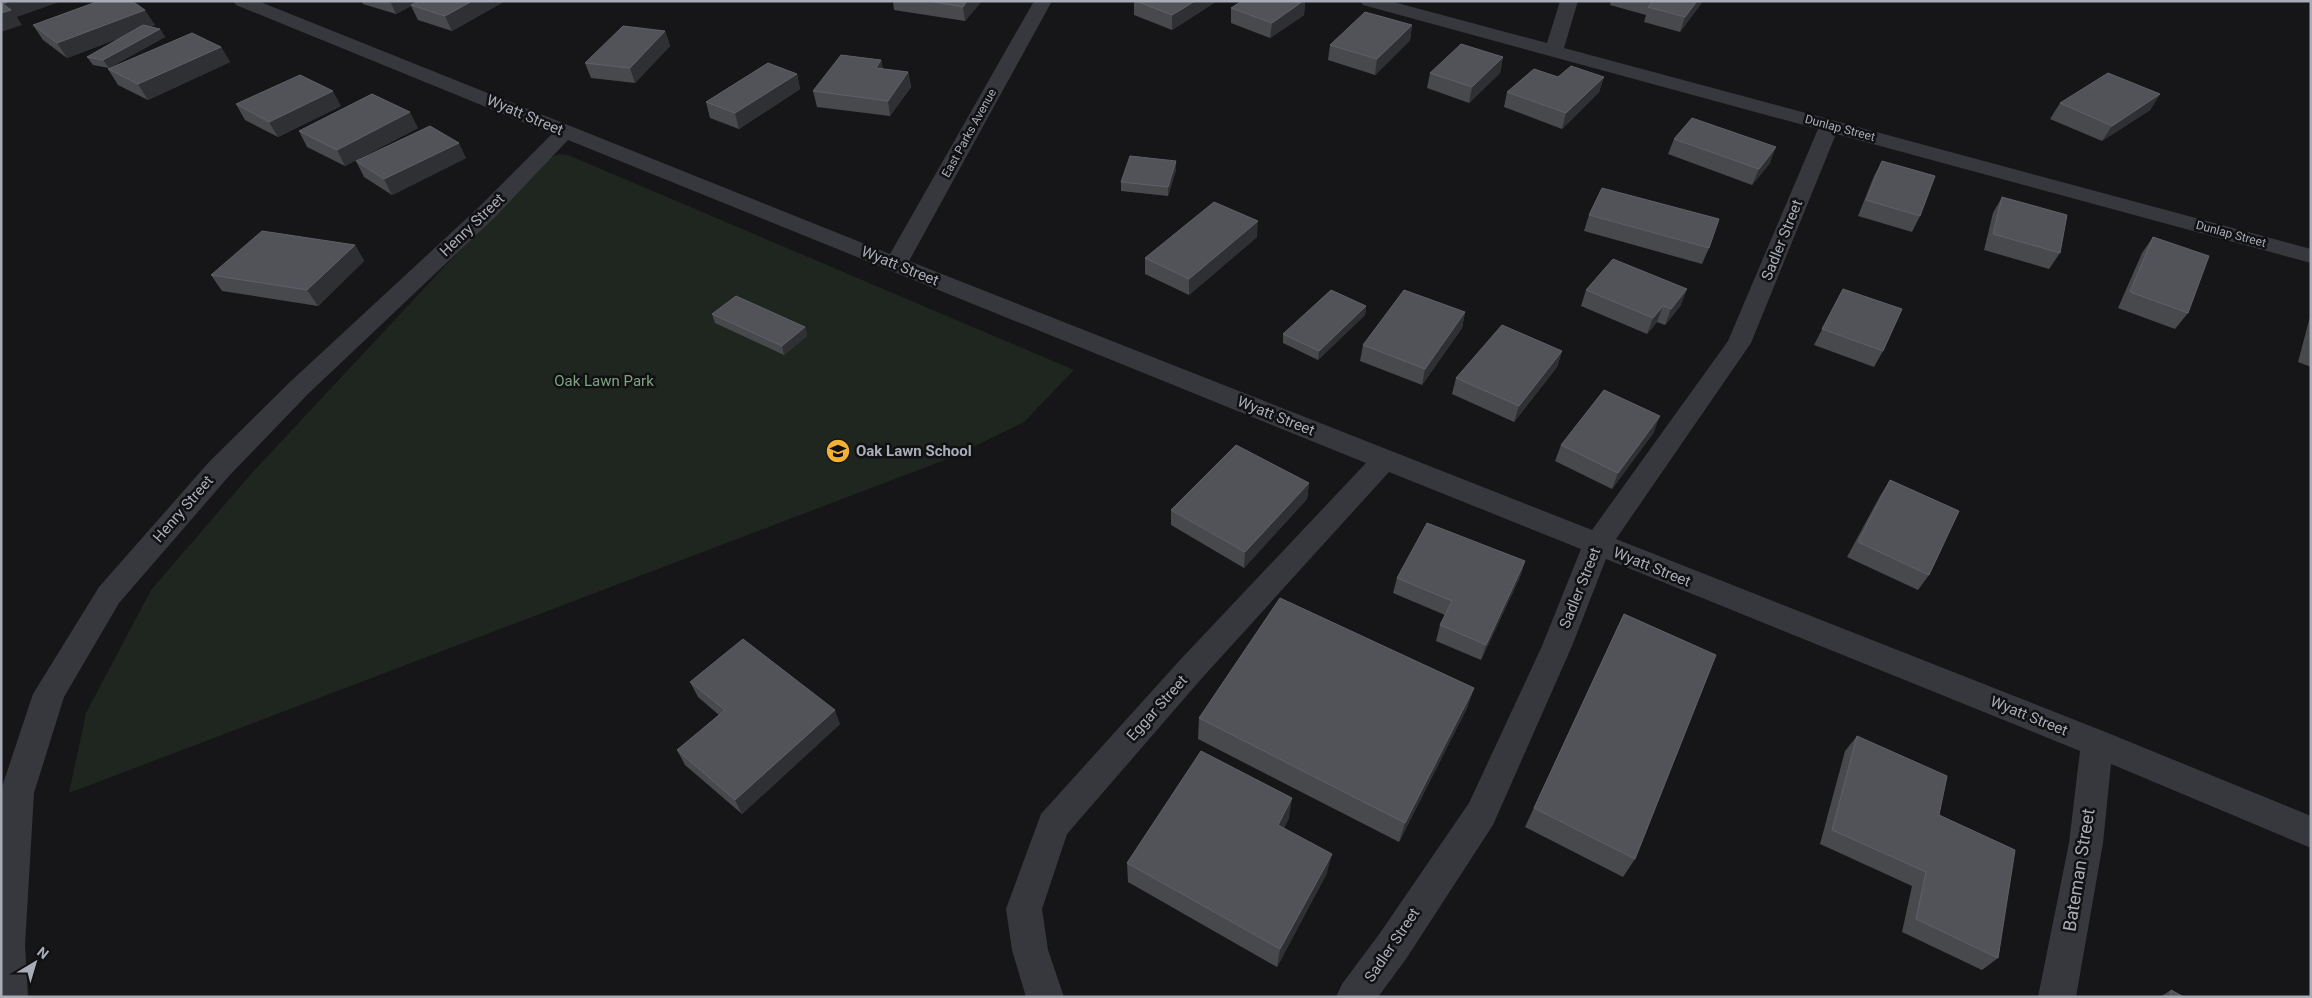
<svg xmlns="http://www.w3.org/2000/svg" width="2312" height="998" viewBox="0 0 2312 998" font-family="Roboto,sans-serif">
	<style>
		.green { fill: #1e261f }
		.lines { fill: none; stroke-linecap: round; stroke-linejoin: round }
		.minor { fill: #37383d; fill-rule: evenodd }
		.wall { fill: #47494d }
		.shaded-wall { fill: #2f3033 }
		.building { fill: #525359; stroke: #5f6168 }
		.labels { text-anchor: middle; stroke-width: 5; stroke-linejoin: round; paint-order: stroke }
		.far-street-label { font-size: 12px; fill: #a8adb8; stroke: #111113 }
		.street-label { font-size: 15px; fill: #a8adb8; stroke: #111113 }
		.park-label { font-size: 15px; fill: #7fa381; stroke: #111113 }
		.poi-label { font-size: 15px; font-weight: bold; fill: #a8adb8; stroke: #111113; text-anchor: start }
		.near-street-label { font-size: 18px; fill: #a8adb8; stroke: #111113 }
	</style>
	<rect width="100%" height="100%" fill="#161618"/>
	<path class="green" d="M558,154l10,1 506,215 -50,52 -74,36 -881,335 17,-80 65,-123 100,-116 291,-312z"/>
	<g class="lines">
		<path class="minor" d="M233,1h25l632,253 144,-253h18l-143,260 683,269 136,-189 90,-212 -455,-124 -3,-4h30l157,42 13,-42h18l-14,47 747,201v14l-475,-129 -85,209 -135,196 492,194 203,83v32l-200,-84 -8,79 -27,154h-38l31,-154 11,-92 -474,-192 -34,87 -79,179 -87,134 -28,38h-42l6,-13 38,-51 89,-130 73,-157 39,-97 -192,-77 -187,206 -135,156 -25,75 6,41 16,47h-38l-14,-47 -6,-41 35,-95 139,-154 186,-197 -798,-323 -73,77 -187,177 -79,82 -110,127 -55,94 -30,96 -9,152 3,52h-27v-207l32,-96 66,-107 110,-125 81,-80 189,-175 73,-73 -316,-129z"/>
	</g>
	<path class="wall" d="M362,1h143l-53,30 -34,-11 -7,-14 -15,8 -33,-10z
		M893,1h87v2l-15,18 -71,-11z
		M1134,1h83l-45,29 -38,-15z
		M1242,1h63l-1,14 -34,23 -39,-15v-15z
		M1611,1h92l-23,31 -36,-10 2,-7 -36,-10z
		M33,25h122l-5,2 10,2 5,8 -56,31 -16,-3 -6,-8 35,-20 -55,21 -24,-18z
		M1412,25l-2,15 -35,35 -47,-15 2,-15z
		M665,31l5,15 -35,37 -44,-5 -6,-15z
		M221,47l9,15 -82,38 -30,-15 -10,-16z
		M1503,57l-3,16 -31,30 -42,-15 3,-15z
		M881,60l2,9 25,3 3,15 -21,29 -73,-9 -4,-16z
		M797,74l3,15 -61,40 -29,-11 -4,-16z
		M1558,77h46l-5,15 -37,37 -58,-22 3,-15z
		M2160,94l-10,16 -48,31 -52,-22 10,-16z
		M236,104l105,2 -63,31 -33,-17z
		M418,128l-73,38 -38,-19 -8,-16z
		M1674,139l96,24 -18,22 -84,-31z
		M466,158l-74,37 -28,-18 -8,-16z
		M1176,161v9l-8,26 -47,-5v-9z
		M1882,161l38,55 -8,16 -54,-16 16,-40z
		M2002,197l58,56 -11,16 -65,-19 9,-37z
		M1589,215l120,33 -7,16 -118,-33z
		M1257,237l-68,58 -44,-21v-16z
		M2153,237l35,76 -13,16 -57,-21 24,-55z
		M355,245l9,16 -46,45 -96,-15 -11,-16z
		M1843,289l40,62 -9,16 -60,-22z
		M1586,290l95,15 -16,20 -8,-3 -10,12 -66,-28z
		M1366,306l-1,9 -47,45 -35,-17v-9z
		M1465,312l-3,16 -40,57 -62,-24 3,-16z
		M2311,313v54l-13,-5z
		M712,314l93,13 2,9 -23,19 -69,-32z
		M1562,351l-5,16 -43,55 -62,-28 4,-16z
		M1654,432l-42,57 -57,-28 6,-16z
		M1890,480l39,95 -11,15 -71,-33 33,-61z
		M1309,483l-2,16 -63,69 -73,-43v-15z
		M1525,561l-5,16 -39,83 -45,-19 4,-16 5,-10 -52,-22 4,-15z
		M1624,614l11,245 -12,18 -98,-50z
		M690,682l150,42 -98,90 -57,-49 -8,-15 42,-35 -21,-18z
		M1474,688l-7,20 -68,134 -201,-103 1,-21z
		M1857,736l82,79 59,143 -16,12 -80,-38 10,-46 -92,-42 25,-93z
		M1289,818l-5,10 43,45 -50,94 -149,-85 -1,-19z
		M2171,990l13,7h-24z"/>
	<path class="shaded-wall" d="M9,1h53l-45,16 5,8 -21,7v-19l2,-9z
		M390,1h30l-24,13z
		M472,1h33l-53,30 -7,-15z
		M967,1h13v2l-15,18 -2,-14z
		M1195,1h22l-45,29v-15z
		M1303,1h2l-1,14 -34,23 2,-15z
		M1697,1h6l-23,31 5,-15z
		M145,10l10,15 -88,33 -10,-15z
		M1412,25l-2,15 -35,35 2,-16z
		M160,29l5,8 -56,31 -6,-8z
		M665,31l5,15 -35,37 -5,-15z
		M221,47l9,15 -82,38 -10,-16z
		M1503,57l-3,16 -31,30 3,-16z
		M881,60l3,15 -8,-7z
		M908,72l3,15 -21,29 -2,-15z
		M797,74l3,15 -61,40 -4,-16z
		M1604,77l-5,15 -37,37 4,-16z
		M333,91l8,15 -63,31 -9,-15z
		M2160,94l-10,16 -48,31 10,-15z
		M410,112l8,16 -73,38 -8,-16z
		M459,143l7,15 -74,37 -8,-16z
		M1776,147l-6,16 -18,22 7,-16z
		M1176,161v9l-8,26v-9z
		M1258,221l-1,16 -68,58v-16z
		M355,245l9,16 -46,45 -11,-16z
		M1687,289l-6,16 -16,20 6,-16z
		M1366,306l-1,9 -47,45 1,-9z
		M1663,306l-6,16 -10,12 6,-16z
		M1465,312l-3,16 -40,57 3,-16z
		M805,327l2,9 -23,19 -2,-9z
		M1562,351l-5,16 -43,55 5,-16z
		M1660,416l-6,16 -42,57 6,-16z
		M1309,483l-2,16 -63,69 1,-16z
		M1525,561l-5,16 -39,83 5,-15z
		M1474,688l-7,20 -68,134 6,-19z
		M835,710l5,14 -98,90 -7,-14z
		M1292,798l-3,20 -14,26 3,-19z
		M1332,854l-5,19 -50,94 3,-18z"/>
	<path class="building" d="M1,1h8l-6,3 8,6 -10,3z
		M99,1h33l13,9 -88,33 -24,-18z
		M419,1h53l-27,15 -34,-11z
		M928,1h39l-4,6z
		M1136,1h59l-23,14z
		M1242,1h61l-31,22 -41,-15z
		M1653,1h44l-12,16 -37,-10z
		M1365,12l47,13 -35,34 -47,-14z
		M143,25l17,4 -57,31 -16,-3z
		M623,26l42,5 -35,37 -45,-5z
		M192,33l29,14 -83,37 -30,-15z
		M1461,44l42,13 -31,30 -42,-14z
		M841,55l40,5 -5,8 32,4 -20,29 -75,-10z
		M768,63l29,11 -62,39 -29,-11z
		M1571,66l33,11 -38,36 -59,-21 27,-23 24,8z
		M2108,73l52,21 -48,32 -52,-23z
		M300,75l33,16 -64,31 -33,-18z
		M372,94l38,18 -73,38 -38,-19z
		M1692,118l84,29 -17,22 -85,-30z
		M430,126l29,17 -75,36 -28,-18z
		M1130,156l46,5 -8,26 -47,-5z
		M1882,161l53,15 -15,40 -54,-16z
		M1602,188l117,31 -10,29 -120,-33z
		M2002,197l65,18 -7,38 -67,-19z
		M1214,202l44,19 -69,58 -44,-21z
		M262,231l93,14 -48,45 -96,-15z
		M2153,237l56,19 -21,57 -58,-21z
		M1613,259l74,30 -16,20 -8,-3 -10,12 -67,-28z
		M1843,289l59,20 -19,42 -61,-22z
		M1331,290l35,16 -47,45 -36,-17z
		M1404,290l61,22 -40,57 -62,-24z
		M736,296l69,31 -23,19 -70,-32z
		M1502,325l60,26 -43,55 -63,-28z
		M1604,390l56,26 -42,57 -57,-28z
		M1236,445l73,38 -64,69 -74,-42z
		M1890,480l69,31 -30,64 -71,-33z
		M1427,523l98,38 -39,84 -46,-20 12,-24 -55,-23z
		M1280,598l194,90 -69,135 -206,-105z
		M1624,614l92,41 -81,204 -101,-51z
		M743,639l92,71 -100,90 -58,-50 48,-40 -35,-28z
		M1857,736l90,40 -8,39 76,35 -17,108 -82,-39 10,-47 -94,-42z
		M1201,751l91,47 -14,27 54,29 -52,95 -153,-86z
		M2171,990l13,7h-14z"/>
	<defs>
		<g id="school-disc" transform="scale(1.25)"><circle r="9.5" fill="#f2b134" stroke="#111113"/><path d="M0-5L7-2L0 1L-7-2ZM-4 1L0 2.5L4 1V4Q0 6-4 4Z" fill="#111"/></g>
	</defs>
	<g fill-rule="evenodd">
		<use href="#school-disc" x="838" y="451"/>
	</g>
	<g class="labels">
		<g class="far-street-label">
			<text transform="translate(1840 128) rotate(15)" y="4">Dunlap Street</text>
			<text transform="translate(969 133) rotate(-61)" y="4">East Parks Avenue</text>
			<text transform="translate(2231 234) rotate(15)" y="4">Dunlap Street</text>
		</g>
		<g class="street-label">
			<text transform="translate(525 115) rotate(23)" y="5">Wyatt Street</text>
			<text transform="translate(472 225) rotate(-44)" y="5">Henry Street</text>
			<text transform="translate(1782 240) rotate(-68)" y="5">Sadler Street</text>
			<text transform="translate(900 266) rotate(22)" y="5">Wyatt Street</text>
			<text transform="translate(1276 416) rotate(22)" y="5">Wyatt Street</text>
			<text transform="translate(183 509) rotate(-49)" y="5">Henry Street</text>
			<text transform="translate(1652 567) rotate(22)" y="5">Wyatt Street</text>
			<text transform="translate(1580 588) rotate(-68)" y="5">Sadler Street</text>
			<text transform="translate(1157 708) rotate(-48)" y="5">Eggar Street</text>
			<text transform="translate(2029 716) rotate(22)" y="5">Wyatt Street</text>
			<text transform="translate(1392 945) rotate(-56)" y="5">Sadler Street</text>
		</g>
		<g class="park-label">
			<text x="604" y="386">Oak Lawn Park</text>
		</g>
		<g class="poi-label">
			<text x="856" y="456">Oak Lawn School</text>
		</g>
		<g class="near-street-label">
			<text transform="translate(2079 870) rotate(-81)" y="6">Bateman Street</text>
		</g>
	</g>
	<rect width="2312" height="998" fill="none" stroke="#a8adb8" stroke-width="5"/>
	<g transform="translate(35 963) rotate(38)" stroke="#111113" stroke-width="4" paint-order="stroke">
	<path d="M0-4L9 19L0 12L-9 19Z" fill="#a8adb8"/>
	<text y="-8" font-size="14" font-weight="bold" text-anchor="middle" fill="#a8adb8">N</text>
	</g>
</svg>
